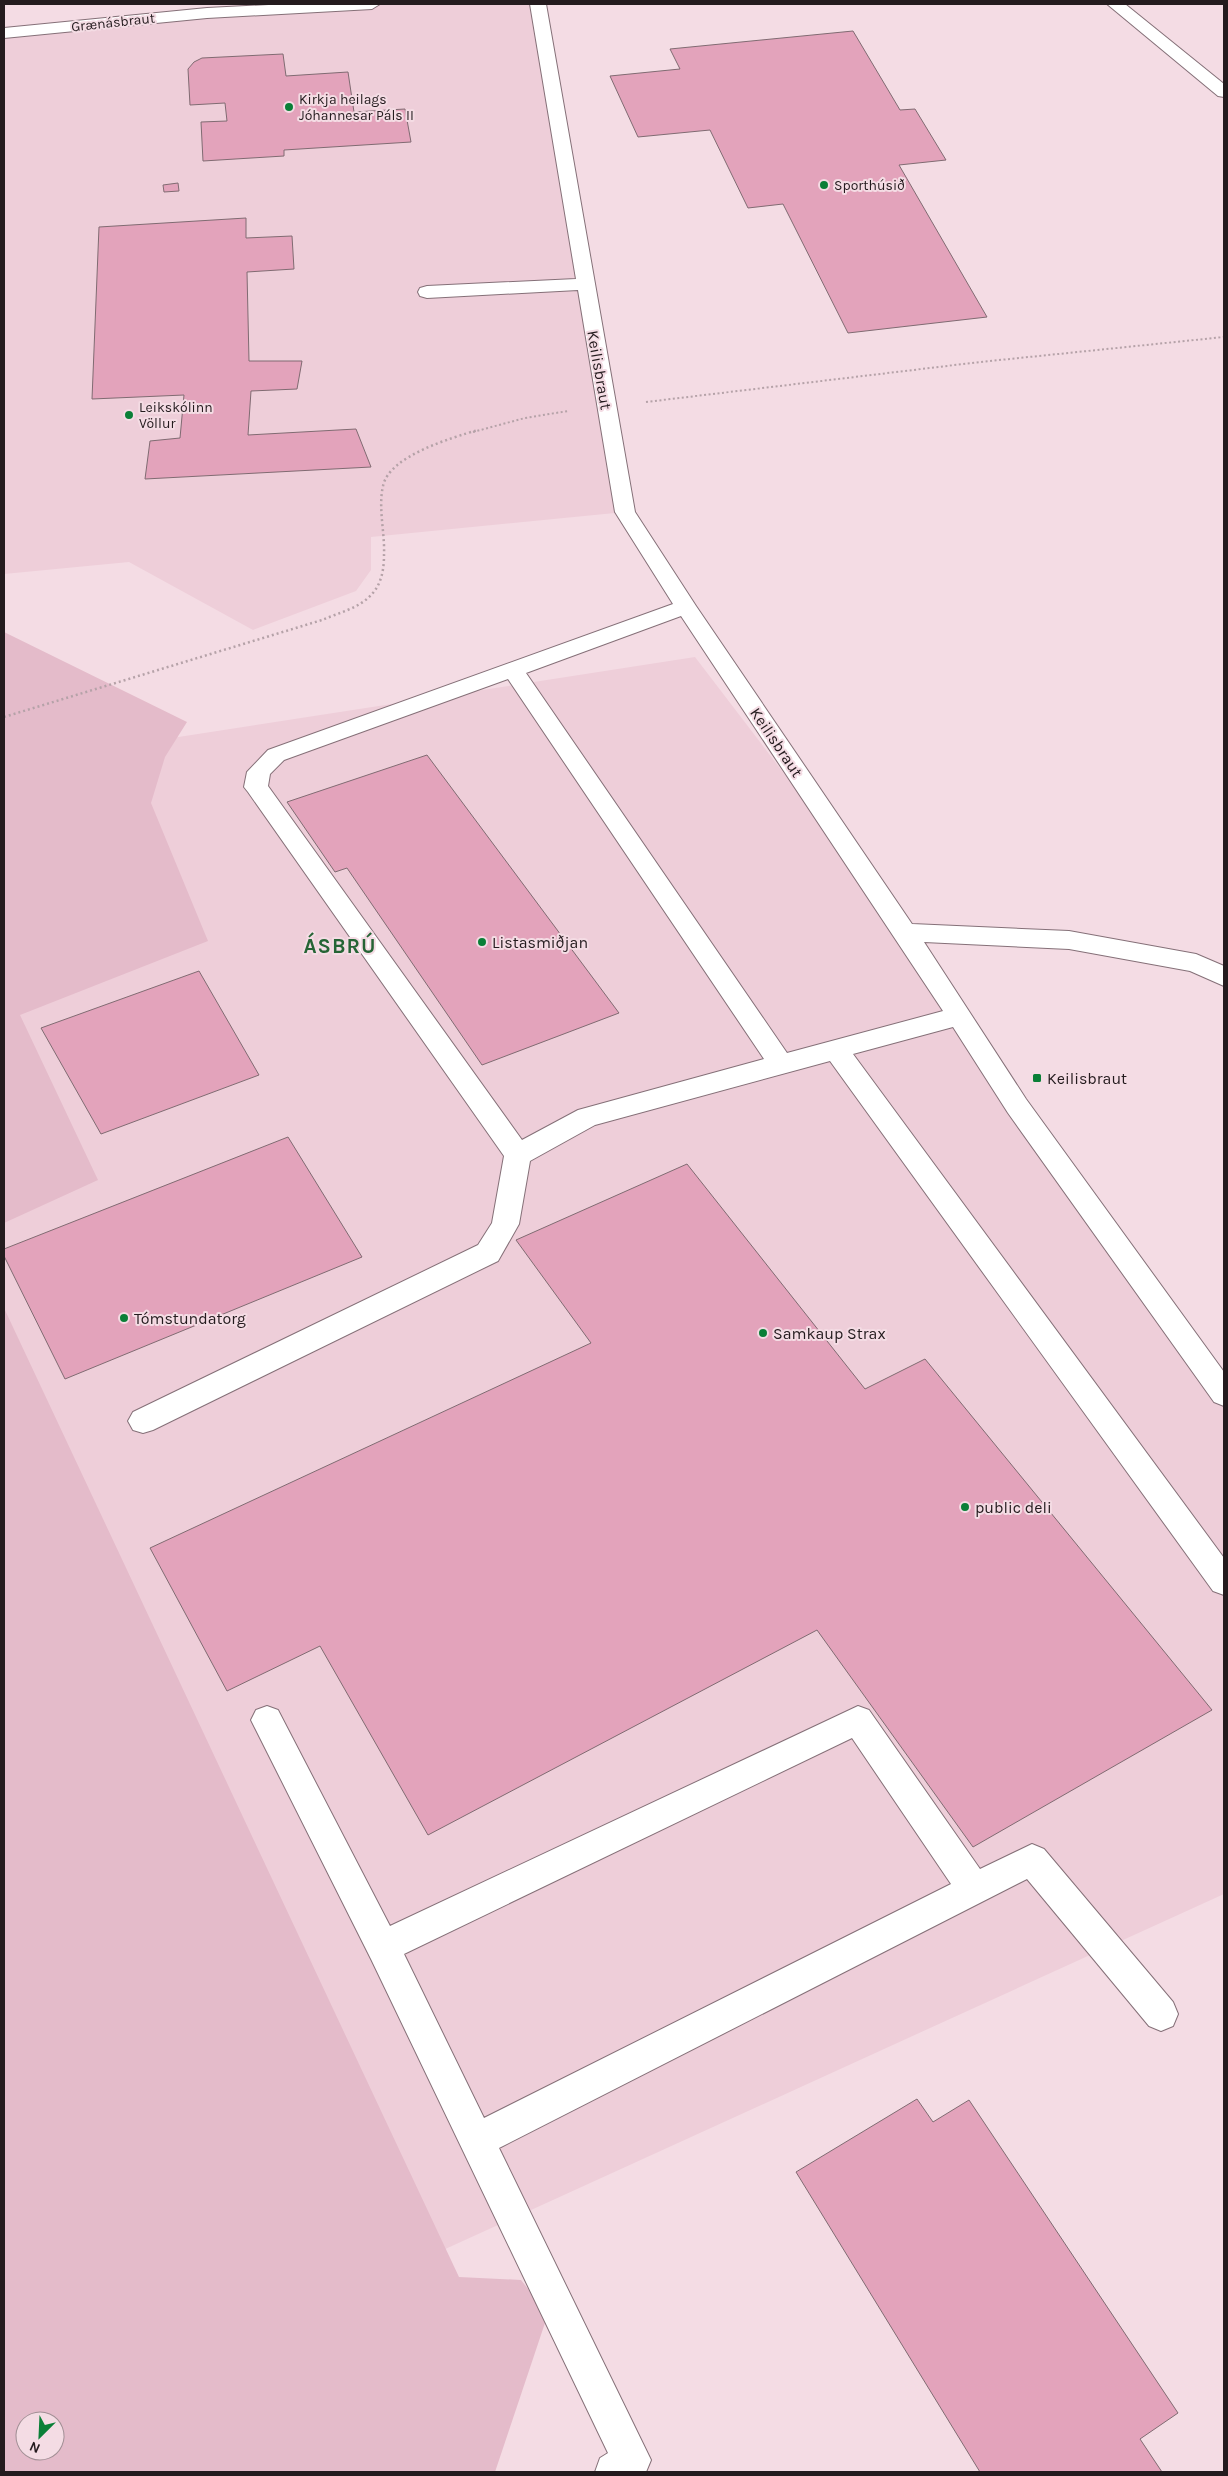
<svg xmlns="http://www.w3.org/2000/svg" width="1228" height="2476" viewBox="0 0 1228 2476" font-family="Karla,sans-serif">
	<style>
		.built { fill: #eeced9 }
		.green { fill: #e4bbca; fill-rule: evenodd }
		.building { fill: #e3a3bb; stroke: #806b72 }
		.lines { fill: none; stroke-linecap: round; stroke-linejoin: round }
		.minor-casing { stroke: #857078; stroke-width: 2 }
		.path-far1 { stroke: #b5a2a8; stroke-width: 2; stroke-dasharray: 2 2.5; stroke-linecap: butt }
		.path { stroke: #b5a2a8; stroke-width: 2.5; stroke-dasharray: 2 3; stroke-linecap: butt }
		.minor { fill: #fff; fill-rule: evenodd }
		.poi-dot { fill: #0a7f37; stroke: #f4dce4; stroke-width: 2 }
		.labels { text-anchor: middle; stroke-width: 4; stroke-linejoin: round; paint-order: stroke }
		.far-street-label { font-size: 14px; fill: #241b1e; stroke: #f4dce4 }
		.far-poi-label { font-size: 14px; fill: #241b1e; stroke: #f4dce4; text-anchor: start }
		.street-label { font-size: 16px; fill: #241b1e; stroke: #f4dce4 }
		.poi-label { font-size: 16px; fill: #241b1e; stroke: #f4dce4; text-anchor: start }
		.district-label { font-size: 21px; font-weight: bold; letter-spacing: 1px; fill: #256435; stroke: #f4dce4 }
	</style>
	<rect width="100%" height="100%" fill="#f4dce4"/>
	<path class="built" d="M372,4h166l87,508 -254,25v33l-15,21 -103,39 -124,-68 -125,12v-541l203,-20z
		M695,657l210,275 319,461v501l-873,398 -347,-909v-619z"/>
	<path class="green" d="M4,632l183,90 -22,35 -14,46 57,138 -188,74 78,165 -94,43z
		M4,1308l455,969 62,3 27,34 -53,158h-491zM25,2421h30v30h-30z"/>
	<path class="building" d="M853,31l47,79 15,-1 31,51 -47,5 88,152 -139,16 -65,-129 -35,4 -38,-78 -72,7 -28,-61 70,-7 -10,-20z
		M283,54l3,22 62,-4 6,40 51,-3 6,33 -127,8v6l-81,5 -2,-39 26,-1 -2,-18 -35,2 -2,-36 6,-7 8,-4z
		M178,183l1,8 -15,1 -1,-7z
		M246,218v20l46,-2 2,33 -47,3 2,89h53l-5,28 -46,2 -3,44 108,-6 15,38 -226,12 5,-38 30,-3 4,-43 -92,4 7,-172z
		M427,755l192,258 -137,52 -135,-197 -12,4 -48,-70z
		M199,971l60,104 -158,59 -60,-106z
		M288,1137l74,120 -297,122 -61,-123v-7z
		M687,1164l178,225 60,-30 287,351 -239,137 -156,-217 -389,205 -108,-189 -93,45 -77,-143 441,-205 -75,-103z
		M917,2099l16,23 36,-22 209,313 -38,26 22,33h-182l-184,-300z"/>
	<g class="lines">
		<g class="minor-casing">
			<path id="minor" d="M288,4h92l-8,5 -165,9 -203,20v-10l203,-20z
				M530,4h16l89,508 61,94 216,318 157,7 127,23 28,12v20l-34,-15 -121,-22 -145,-7 102,157 198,273v34l-10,-4 -206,-289 -55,-86 -100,27 371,504v37l-11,-4 -383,-530 -235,64 -65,36 -11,63 -21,37 -345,169 -10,3 -10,-3 -5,-9 5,-9 345,-167 14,-22 12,-67 -256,-364 -4,-5 3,-15 21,-22 405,-146 -58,-92 -37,-222 -151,8 -7,-2 -2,-4 2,-4 7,-2 149,-7zM681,616l262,395 -156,42 -261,-380zM508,679l256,380 -186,51 -56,30 -254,-354 2,-12 14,-14z
				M1107,4h18l99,80v13l-6,-1z
				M267,1706l11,4 112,216 468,-220 11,4 111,159 52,-25 12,5 129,153 5,12 -5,12 -12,5 -12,-5 -122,-147 -528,269 152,312 -5,12h-51l5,-14 8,-5 -237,-494 -120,-239 5,-10zM852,1738l99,146 -467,234 -80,-164z"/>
		</g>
		<path class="path-far1" d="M646,402l334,-40 244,-25
			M473,432l52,-14 43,-7"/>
		<path class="path" d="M4,717l318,-97c16,-7 38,-12 50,-26 10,-11 12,-26 12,-39 1,-22 -6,-47 -1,-69 6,-30 68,-48 95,-56"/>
		<use href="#minor" class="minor"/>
	</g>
	<g class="poi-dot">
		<circle cx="289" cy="107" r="5"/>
		<circle cx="824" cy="185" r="5"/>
		<circle cx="129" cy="415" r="5"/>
		<circle cx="482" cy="942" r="5"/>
		<rect x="1032" y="1073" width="10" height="10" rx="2.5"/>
		<circle cx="124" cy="1318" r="5"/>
		<circle cx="763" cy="1333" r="5"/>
		<circle cx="965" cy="1507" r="5"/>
	</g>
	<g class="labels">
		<g class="far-street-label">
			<text transform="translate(113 22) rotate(-6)" y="5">Grænásbraut</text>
		</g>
		<g class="far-poi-label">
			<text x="299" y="104">Kirkja heilags<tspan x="299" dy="16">Jóhannesar Páls II</tspan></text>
			<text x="834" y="190">Sporthúsið</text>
			<text x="139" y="412">Leikskólinn<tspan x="139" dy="16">Völlur</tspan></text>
		</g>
		<g class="street-label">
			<text transform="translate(600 370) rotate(80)" y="6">Keilisbraut</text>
			<text transform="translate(777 742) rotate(56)" y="6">Keilisbraut</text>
		</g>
		<g class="poi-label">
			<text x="492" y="948">Listasmiðjan</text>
			<text x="1047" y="1084">Keilisbraut</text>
			<text x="134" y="1324">Tómstundatorg</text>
			<text x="773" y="1339">Samkaup Strax</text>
			<text x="975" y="1513">public deli</text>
		</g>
		<g class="district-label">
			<text x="340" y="953">ÁSBRÚ</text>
		</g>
	</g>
	<rect width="1228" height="2476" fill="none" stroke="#241b1e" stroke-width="10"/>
	<g transform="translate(40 2436) rotate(204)"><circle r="24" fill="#f4dce4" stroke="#a18f95"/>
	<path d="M0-4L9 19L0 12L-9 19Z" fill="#0a7f37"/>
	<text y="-8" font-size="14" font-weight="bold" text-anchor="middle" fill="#241b1e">N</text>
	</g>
</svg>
